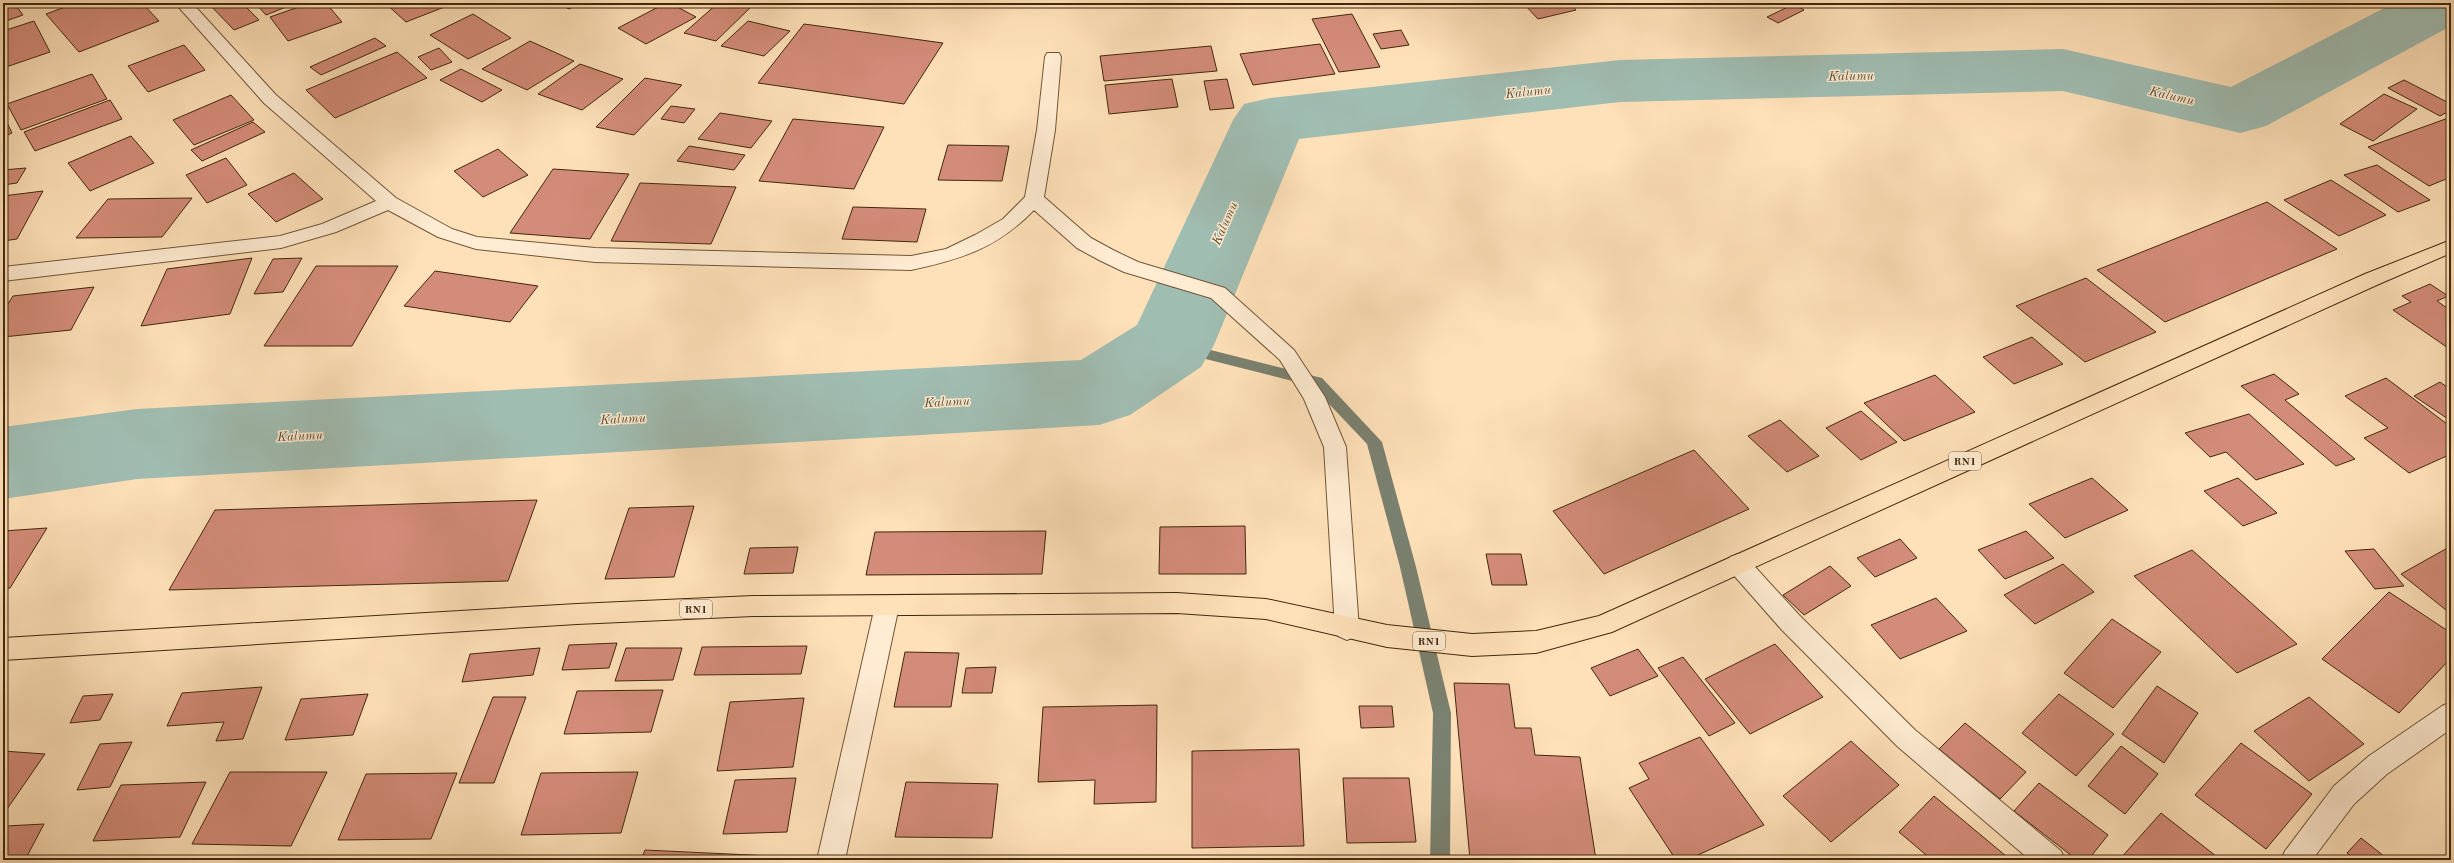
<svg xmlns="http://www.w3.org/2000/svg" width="2454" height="863" viewBox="0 0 2454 863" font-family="'Old Standard TT',serif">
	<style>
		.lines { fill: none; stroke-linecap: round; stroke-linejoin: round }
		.stream { fill: #7a8170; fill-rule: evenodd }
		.river { fill: #a0bdb2; fill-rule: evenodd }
		.building { fill: #d48c7a; stroke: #41280d }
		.minor-casing { stroke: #705638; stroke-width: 2 }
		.highway-casing { stroke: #41280d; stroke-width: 2 }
		.minor { fill: #ffecd2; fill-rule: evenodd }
		.highway { fill: #ffe1b9; fill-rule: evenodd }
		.labels { text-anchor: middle; stroke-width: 3; stroke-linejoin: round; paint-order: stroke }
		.shield { fill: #ffecd2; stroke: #7a6348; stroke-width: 1 }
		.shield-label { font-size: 11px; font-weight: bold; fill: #41280d }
		.water-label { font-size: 13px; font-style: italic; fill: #594d36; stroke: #ffecd2 }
	</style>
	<rect width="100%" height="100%" fill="#ffe1b9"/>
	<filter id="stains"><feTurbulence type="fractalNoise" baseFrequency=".005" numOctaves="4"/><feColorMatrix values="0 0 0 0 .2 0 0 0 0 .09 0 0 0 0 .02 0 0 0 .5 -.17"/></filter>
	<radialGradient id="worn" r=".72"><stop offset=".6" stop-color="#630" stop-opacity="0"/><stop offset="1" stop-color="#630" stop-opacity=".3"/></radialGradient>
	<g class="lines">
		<path class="stream" d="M1171,340l151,38 60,64 34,125 35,146 -1,147h-20l3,-147 -33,-146 -33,-123 -55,-58 -146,-37 -2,-4z"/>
		<path class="river" d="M2394,3h57v23l-185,100 -26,7 -177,-42 -443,11 -321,37 -85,206 -13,22 -71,48 -31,10 -962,54 -134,20v-72l134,-18 944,-49 56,-35 96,-205 11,-16 26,-6 350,-38 443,-11 168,38z"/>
	</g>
	<path class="building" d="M3,3h11l9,12 -20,7z
		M76,3h66l17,18 -80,31 -33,-38z
		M212,3h30l17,17 -25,10 -25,-26z
		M255,3h41l-30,12z
		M310,3h16l16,19 -54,19 -18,-24z
		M385,3h59l3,3 -41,16z
		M558,3h23l-12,6z
		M666,3h4l26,14 -50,27 -28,-16z
		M718,3h14l19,4 -35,34 -32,-8z
		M1523,3h46l7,7 -38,9z
		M1794,4l10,6 -26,13 -11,-6z
		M473,14l38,24 -43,21 -38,-24z
		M1352,14l28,53 -41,5 -27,-53z
		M34,21l16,31 -47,16v-37z
		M748,21l42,10 -26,25 -43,-10z
		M804,24l139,19 -39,61 -146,-21z
		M1401,30l8,15 -28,4 -8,-15z
		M375,38l11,8 -65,29 -11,-8z
		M530,41l44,20 -47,29 -45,-21z
		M1320,44l15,30 -82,11 -13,-31z
		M184,45l21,25 -57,22 -20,-26z
		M1211,46l6,25 -113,10 -4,-25z
		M439,48l13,14 -21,8 -13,-13z
		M397,52l30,26 -92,40 -29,-28z
		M580,64l43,15 -41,31 -44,-16z
		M461,69l41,21 -20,12 -42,-22z
		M92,74l15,25 -86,31 -14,-26z
		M645,78l37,7 -48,50 -38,-8z
		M1172,79l6,28 -69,7 -4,-29z
		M1227,79l7,29 -24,2 -6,-29z
		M2404,80l47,24v6l-11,6 -52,-28z
		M2384,94l33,15 -44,32 -33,-17z
		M231,95l23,25 -60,25 -21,-25z
		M110,100l12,19 -87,32 -11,-19z
		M671,106l24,3 -11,14 -23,-4z
		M720,113l52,8 -21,27 -53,-9z
		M3,114l9,19 -9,4z
		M2451,117v60l-22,9 -61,-39z
		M793,119l91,8 -30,62 -95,-8z
		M253,122l12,10 -63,29 -11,-11z
		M131,136l23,27 -64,28 -22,-28z
		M948,145l61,1 -7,35 -64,-1z
		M689,146l56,9 -11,15 -57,-9z
		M498,149l30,26 -45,22 -29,-26z
		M226,158l21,27 -40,18 -21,-28z
		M2377,165l53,35 -32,12 -54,-37z
		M26,168l-9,15 -14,2v-15z
		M553,169l76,5 -39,65 -80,-6z
		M294,173l29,26 -47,23 -28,-28z
		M2331,180l55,35 -47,21 -55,-36z
		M640,183l96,4 -25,57 -100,-3z
		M43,191l-26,48 -14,2v-45z
		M192,198l-30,39 -86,1 32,-39z
		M2267,202l70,47 -172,73 -68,-52z
		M853,207l73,2 -9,33 -75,-3z
		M252,258l-22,56 -89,12 26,-57z
		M302,258l-19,34 -29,2 19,-35z
		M316,266h82l-46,80h-88z
		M435,271l103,15 -28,36 -106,-16z
		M2086,278l70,54 -71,30 -69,-56z
		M2430,284l18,12 -11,5 14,10v39l-58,-40 18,-8 -9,-6z
		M94,287l-23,43 -68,7v-25l10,-16z
		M2032,337l31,27 -49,20 -31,-27z
		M2274,374l25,20 -14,6 70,59 -19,7 -95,-80z
		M1935,375l40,37 -71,29 -40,-38z
		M2386,378l65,49v27l-42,19 -45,-35 24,-10 -43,-32z
		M2440,382l11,8v31l-37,-25z
		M1861,411l36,31 -36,18 -35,-32z
		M2249,414l55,50 -48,16 -30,-28 -16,5 -25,-24z
		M1780,420l39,36 -32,16 -39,-36z
		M1694,450l55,59 -145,65 -51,-63z
		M2092,478l36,32 -63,28 -36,-34z
		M2238,478l39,35 -34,13 -39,-35z
		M537,500l-29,81 -339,9 46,-80z
		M694,506l-20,71 -69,2 24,-71z
		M1245,526l1,48h-87l1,-47z
		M47,528l-37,60 -7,1v-58z
		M1046,531l-4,43 -176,1 9,-43z
		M2026,531l28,27 -49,21 -27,-29z
		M1900,539l17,19 -42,19 -18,-19z
		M2451,546v68l-50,-40z
		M798,547l-5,26 -49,1 6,-26z
		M2374,549l30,37 -29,3 -30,-38z
		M2192,550l105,94 -60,29 -103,-97z
		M1486,554h35l6,31h-35z
		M2063,564l31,28 -59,32 -31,-29z
		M1830,566l21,20 -47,29 -21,-20z
		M2389,592l62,41v25l-52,55 -77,-54z
		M1936,598l31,33 -67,28 -29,-34z
		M2112,619l49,33 -48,56 -49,-35z
		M617,643l-8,25 -47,2 7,-25z
		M1775,644l48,53 -73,37 -45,-55z
		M807,646l-6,28 -107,1 8,-28z
		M540,648l-7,27 -71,7 8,-28z
		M626,648h56l-9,32 -58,1z
		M1638,649l20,27 -48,20 -19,-28z
		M905,652l54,1 -8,54h-57z
		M1683,657l52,66 -26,13 -51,-68z
		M996,667l-4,26h-30l4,-25z
		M1454,683l55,1 6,44h16l4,27 45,2 16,103h-126z
		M2157,686l41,27 -34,50 -42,-29z
		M262,687l-19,52 -27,2 8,-19 -57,4 15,-33z
		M663,690l-12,42 -87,2 13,-43z
		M113,694l-13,26 -30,3 13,-27z
		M368,694l-15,41 -68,5 16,-41z
		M2059,694l55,40 -38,42 -54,-43z
		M493,697h33l-32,86h-35z
		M2309,697l55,47 -55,37 -55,-50z
		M804,698l-11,69 -76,4 13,-69z
		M1157,705l-1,97 -62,2 1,-24 -57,2 5,-75z
		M1359,706h33l2,21 -33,1z
		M1965,723l61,49 -26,27 -61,-50z
		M1700,737l64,88 -77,35h-11l-47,-72 20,-9 -10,-16z
		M1851,741l48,44 -68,57 -48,-46z
		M132,742l-22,45 -33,3 23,-46z
		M2241,743l71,51 -46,55 -71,-54z
		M2121,746l37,28 -33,40 -37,-28z
		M1299,749l5,97 -112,2v-97z
		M3,751l42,3 -42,61z
		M230,772h97l-36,74 -99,-2z
		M638,772l-17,61 -100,2 20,-62z
		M457,773l-26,66 -93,1 28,-66z
		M796,778l-9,54 -64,2 12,-54z
		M1343,778h66l7,64 -69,1z
		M206,782l-26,55 -87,4 28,-56z
		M906,782l92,2 -6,54 -97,-1z
		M2039,783l69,52 -20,25h-11l-63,-49z
		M1934,796l72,60 -4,4h-70l-33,-28z
		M2161,813l60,47h-102z
		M44,824l-19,36h-22v-28l3,-6z
		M2361,838l28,22h-33l-9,-7z
		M645,850l126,6 -1,4h-129z"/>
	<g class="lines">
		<g class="minor-casing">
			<path id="minor" d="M175,3h17l84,92 120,103 56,31 25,8 118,11 316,8 35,-7 29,-14 28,-16 22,-22 12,-67 8,-73 2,-4h12l2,4 -6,73 -11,67 47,41 22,12 25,12 87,26 69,62 31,47 21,50 13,182 -3,7 -9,4 -9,-4 -3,-7 -11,-182 -20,-48 -24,-39 -69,-62 -87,-26 -25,-12 -22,-12 -43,-38c-37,38 -72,49 -123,60l-316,-8 -119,-13 -38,-12 -50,-27 -52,22 -55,16 -278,33v-14l277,-31 42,-12 54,-23 -112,-98z
				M1738,554l8,3 53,58 116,115 146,121 4,9h-35l-133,-114 -116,-117 -51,-58 -4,-7 4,-7z
				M887,596l9,3 3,7 -54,254h-28l58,-254 3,-7z
				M2451,702v27l-64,45 -33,30 -42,56h-31l4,-9 49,-65 35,-30 73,-50z"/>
		</g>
		<g class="highway-casing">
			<path id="highway" d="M2451,240v13l-72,31 -767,348 -76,21 -64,3 -85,-9 -121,-28 -89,-6 -424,3 -176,8 -574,36v-22l574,-34 176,-8 424,-3 89,6 121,26 85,9 64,-3 63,-15 766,-342z"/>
		</g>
		<use href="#minor" class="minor"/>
		<use href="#highway" class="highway"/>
	</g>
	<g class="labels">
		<g class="shield">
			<rect x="1949" y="452" width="32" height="18" rx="3"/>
			<rect x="680" y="600" width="32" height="18" rx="3"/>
			<rect x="1413" y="632" width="32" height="18" rx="3"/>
		</g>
		<g class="shield-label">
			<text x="1965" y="465">RN1</text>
			<text x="696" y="613">RN1</text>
			<text x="1429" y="645">RN1</text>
		</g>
		<g class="water-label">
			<text transform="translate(1851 75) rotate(-1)" y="5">Kalumu</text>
			<text transform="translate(1528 91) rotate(-6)" y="5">Kalumu</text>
			<text transform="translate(2172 95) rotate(13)" y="5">Kalumu</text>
			<text transform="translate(1224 223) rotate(-66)" y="5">Kalumu</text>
			<text transform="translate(947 401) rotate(-3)" y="5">Kalumu</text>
			<text transform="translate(623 418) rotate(-3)" y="5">Kalumu</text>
			<text transform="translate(300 435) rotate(-3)" y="5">Kalumu</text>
		</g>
	</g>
	<rect width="2454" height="863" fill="none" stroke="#ffe1b9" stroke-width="16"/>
	<rect x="4" y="4" width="2446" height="855" fill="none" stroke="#41280d" stroke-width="2"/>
	<rect x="8" y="8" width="2438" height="847" fill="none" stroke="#41280d"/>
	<rect width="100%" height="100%" filter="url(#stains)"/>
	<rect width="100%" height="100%" fill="url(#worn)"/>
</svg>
